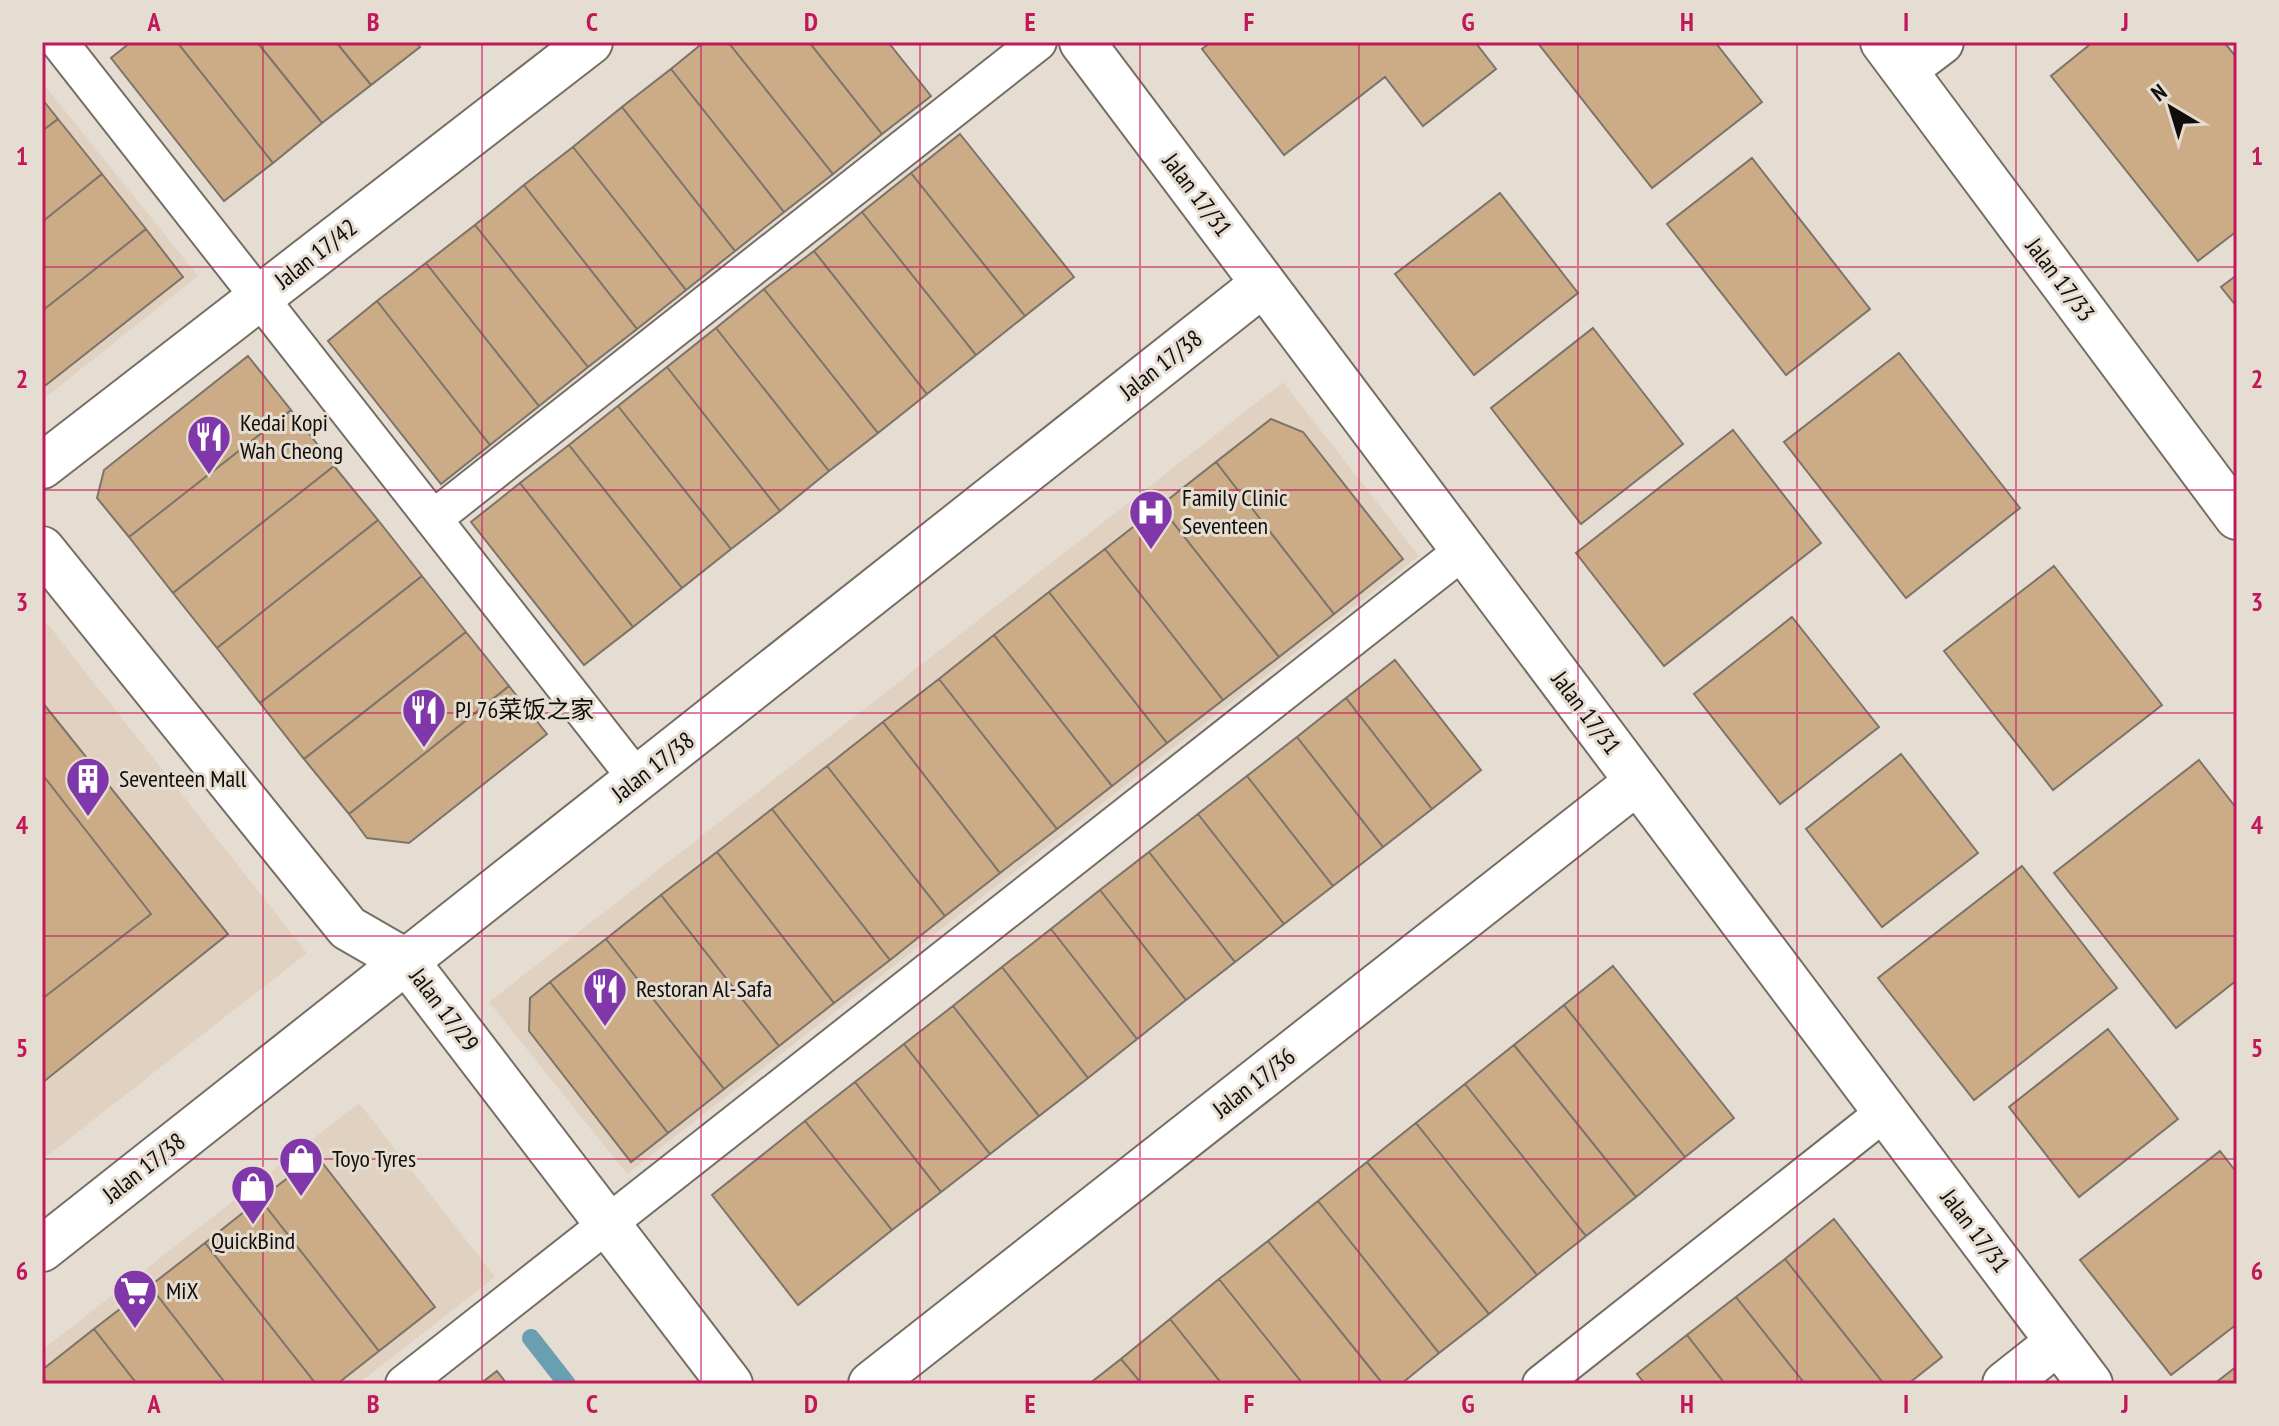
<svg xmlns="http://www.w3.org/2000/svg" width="2279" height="1426" viewBox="0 0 2279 1426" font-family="'PT Sans Narrow','Noto Sans SC',sans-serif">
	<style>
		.built { fill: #e0d1c1 }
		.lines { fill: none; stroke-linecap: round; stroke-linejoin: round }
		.stream { stroke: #6a9eb1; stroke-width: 18 }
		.building { fill: #ccac87; stroke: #7c736a; stroke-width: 2 }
		.lane-casing { stroke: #766e64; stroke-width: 40 }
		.street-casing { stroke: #766e64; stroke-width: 48 }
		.lane { stroke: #fff; stroke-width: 36 }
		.street { stroke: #fff; stroke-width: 44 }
		.grid { fill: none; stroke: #c2185b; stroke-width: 2; stroke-opacity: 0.55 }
		.labels { text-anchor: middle; stroke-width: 6; stroke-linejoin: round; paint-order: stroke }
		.street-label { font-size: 24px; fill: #100d0a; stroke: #e6ddd2 }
		.poi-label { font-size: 24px; fill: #100d0a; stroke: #e6ddd2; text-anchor: start }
		.neatline { fill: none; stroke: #c2185b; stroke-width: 3 }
		.grid-label { font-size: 26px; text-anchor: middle; font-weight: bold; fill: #c2185b }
	</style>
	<rect width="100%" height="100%" fill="#e6ddd2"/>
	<path class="built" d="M42,82l156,194 -156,124z
		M1283,382l136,174 -792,618 -138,-172z
		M42,617l265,336 -265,207z
		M359,1103l136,174 -137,107h-316v-34z"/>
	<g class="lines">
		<path class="stream" d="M531,1338l36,46"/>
	</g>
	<path class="building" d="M131,42h46l96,121 -49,38 -113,-143z
		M177,42h80l65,81 -49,40z
		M257,42h79l35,43 -49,38z
		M336,42h80l4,5 -49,38z
		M704,42h24l105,132 -49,38 -113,-143z
		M728,42h81l73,92 -49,40z
		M809,42h79l43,54 -49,38z
		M1211,42h264l21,27 -73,57 -38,-49 -101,78 -82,-106z
		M1537,42h178l47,60 -110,86z
		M2093,42h131l13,16v173l-39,30 -147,-185z
		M671,69l113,143 -49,39 -113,-144z
		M42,99l16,20 -16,12z
		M622,107l113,144 -49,39 -113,-143z
		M58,119l44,55 -60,48v-91z
		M960,134l114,143 -49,39 -114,-143z
		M573,147l113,143 -49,39 -113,-144z
		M1752,158l118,151 -84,66 -119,-151z
		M911,173l114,143 -49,39 -114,-143z
		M102,174l44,55 -104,82v-89z
		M524,185l113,144 -49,38 -113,-142z
		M1500,193l78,100 -104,82 -79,-101z
		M862,212l114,143 -49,39 -113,-143z
		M475,225l113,142 -49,39 -113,-143z
		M146,229l37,48 -137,108h-4v-74z
		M814,251l113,143 -49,39 -114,-144z
		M426,263l113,143 -49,39 -113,-144z
		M2237,275v32l-16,-20z
		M764,289l114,144 -49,38 -113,-143z
		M377,301l113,144 -49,39 -113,-143z
		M716,328l113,143 -49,40 -113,-144z
		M1593,328l90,116 -102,80 -90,-116z
		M1899,353l121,155 -114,90 -122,-156z
		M248,356l43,54 -162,127 -32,-39 7,-28z
		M667,367l113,144 -49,38 -113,-143z
		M618,406l113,143 -49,39 -113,-143z
		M291,410l43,56 -161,127 -44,-56z
		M1271,419l32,13 100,127 -69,55 -118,-152z
		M1733,430l88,113 -157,123 -88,-113z
		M569,445l113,143 -49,39 -113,-144z
		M1216,462l118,152 -55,43 -119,-151z
		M334,466l44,54 -161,128 -44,-55z
		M520,483l113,144 -49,38 -113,-143z
		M1160,506l119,151 -56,43 -118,-151z
		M378,520l44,56 -162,127 -43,-55z
		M1105,549l118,151 -56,43 -118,-151z
		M2054,566l108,139 -109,85 -109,-139z
		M422,576l44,56 -162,127 -44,-56z
		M1049,592l118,151 -55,43 -118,-151z
		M1792,617l87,110 -99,77 -86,-110z
		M466,632l43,54 -160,128 -45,-55z
		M994,635l118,151 -55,43 -118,-150z
		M1395,660l86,110 -49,39 -86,-111z
		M939,679l118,150 -57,44 -117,-151z
		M509,686l38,48 -138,109 -42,-5 -18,-24z
		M1346,698l86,111 -49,38 -86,-110z
		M42,702l186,232 -186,149z
		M883,722l117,151 -55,43 -118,-150z
		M1297,737l86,110 -50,39 -86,-110z
		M1901,754l77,99 -96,74 -76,-98z
		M2199,760l38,49v171l-61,48 -122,-155z
		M827,766l118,150 -55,44 -118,-151z
		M42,774l109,140 -109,85z
		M1247,776l86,110 -49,38 -86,-110z
		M772,809l118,151 -56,43 -117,-151z
		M1198,814l86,110 -49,38 -86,-110z
		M717,852l117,151 -55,43 -118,-151z
		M1149,852l86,110 -49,38 -86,-110z
		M2022,866l95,122 -143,112 -96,-122z
		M1100,890l86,110 -49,39 -86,-110z
		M661,895l118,151 -55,43 -118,-150z
		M1051,929l86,110 -49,39 -86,-111z
		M606,939l118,150 -56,44 -118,-151z
		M1613,966l121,152 -49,39 -121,-152z
		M1002,967l86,111 -49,38 -86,-110z
		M550,982l118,151 -37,29 -102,-131 1,-33z
		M1564,1005l121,152 -49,40 -122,-152z
		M953,1006l86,110 -49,38 -86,-110z
		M2108,1029l70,90 -99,78 -70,-90z
		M904,1044l86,110 -49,38 -86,-110z
		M1514,1045l122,152 -50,39 -121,-152z
		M855,1082l86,110 -49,38 -87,-109z
		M1465,1084l121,152 -49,39 -121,-152z
		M805,1121l87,109 -94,75 -86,-110z
		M1416,1123l121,152 -48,39 -122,-152z
		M2220,1151l17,22v151l-66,51 -91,-115z
		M317,1156l118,151 -56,44 -119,-152z
		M1367,1162l122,152 -50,39 -121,-152z
		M260,1199l119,152 -42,33h-21l-111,-141z
		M1318,1201l121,152 -38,31h-18l-115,-143z
		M1834,1219l108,138 -34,27h-24l-99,-125z
		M1268,1241l115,143h-80l-84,-105z
		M205,1243l111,141h-90l-76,-98z
		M1785,1259l99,125h-79l-69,-87z
		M1219,1279l84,105h-81l-52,-65z
		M150,1286l76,98h-89l-43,-55z
		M1736,1297l69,87h-80l-38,-49z
		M1170,1319l52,65h-80l-21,-25z
		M94,1329l43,55h-89l-6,-8v-6z
		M1687,1335l38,49h-80l-8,-10z
		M1121,1359l21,25h-53z
		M2237,1366v18h-23z
		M497,1371l10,13h-27z"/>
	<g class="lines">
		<g class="lane-casing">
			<path id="lane" d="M59,42l578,737
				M433,519l605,-477
				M404,1384l1060,-834
				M1541,1384l344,-272"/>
		</g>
		<g class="street-casing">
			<path id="street" d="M1082,42l1008,1342
				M1883,42l354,475
				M1904,70l37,-28
				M42,466l548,-424
				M42,549l306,379 59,34 323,422
				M42,1249l1221,-965
				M871,1384l766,-602
				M2005,1384l53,-42"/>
		</g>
		<use href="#lane" class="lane"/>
		<use href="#street" class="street"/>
	</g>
	<path class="grid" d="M263,42v1342M482,42v1342M701,42v1342M920,42v1342M1140,42v1342M1359,42v1342M1578,42v1342M1797,42v1342M2016,42v1342M42,267h2195M42,490h2195M42,713h2195M42,936h2195M42,1159h2195"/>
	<defs>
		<g id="restaurant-pin" transform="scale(2.3)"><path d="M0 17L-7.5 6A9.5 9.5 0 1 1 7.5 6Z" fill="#8037a9" stroke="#e6ddd2"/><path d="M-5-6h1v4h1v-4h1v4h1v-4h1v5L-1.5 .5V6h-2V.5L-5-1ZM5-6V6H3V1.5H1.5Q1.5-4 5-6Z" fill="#fff"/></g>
		<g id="hospital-pin" transform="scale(2.3)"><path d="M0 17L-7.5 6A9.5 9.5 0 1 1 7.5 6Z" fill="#8037a9" stroke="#e6ddd2"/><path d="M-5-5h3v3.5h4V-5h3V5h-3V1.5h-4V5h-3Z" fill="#fff"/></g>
		<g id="building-pin" transform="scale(2.3)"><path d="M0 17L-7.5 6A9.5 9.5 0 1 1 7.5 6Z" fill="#8037a9" stroke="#e6ddd2"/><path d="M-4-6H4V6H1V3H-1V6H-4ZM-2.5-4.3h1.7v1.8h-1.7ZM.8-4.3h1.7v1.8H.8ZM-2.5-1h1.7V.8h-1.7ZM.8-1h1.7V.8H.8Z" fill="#fff"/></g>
		<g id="shop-pin" transform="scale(2.3)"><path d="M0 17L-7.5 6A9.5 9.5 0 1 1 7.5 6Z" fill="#8037a9" stroke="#e6ddd2"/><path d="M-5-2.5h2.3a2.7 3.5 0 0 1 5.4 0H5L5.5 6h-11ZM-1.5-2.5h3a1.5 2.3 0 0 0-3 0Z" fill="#fff"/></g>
		<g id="supermarket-pin" transform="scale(2.3)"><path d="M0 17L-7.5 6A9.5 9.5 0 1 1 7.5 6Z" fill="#8037a9" stroke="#e6ddd2"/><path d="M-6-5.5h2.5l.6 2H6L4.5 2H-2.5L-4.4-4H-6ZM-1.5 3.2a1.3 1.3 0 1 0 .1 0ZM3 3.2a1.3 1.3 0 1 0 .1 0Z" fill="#fff"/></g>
	</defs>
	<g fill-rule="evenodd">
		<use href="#restaurant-pin" x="209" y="437"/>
		<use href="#hospital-pin" x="1151" y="512"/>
		<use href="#restaurant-pin" x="424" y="710"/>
		<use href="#building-pin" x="88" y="779"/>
		<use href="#restaurant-pin" x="605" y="989"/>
		<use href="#shop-pin" x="301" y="1159"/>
		<use href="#shop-pin" x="253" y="1187"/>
		<use href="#supermarket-pin" x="135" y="1291"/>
	</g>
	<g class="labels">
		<g class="street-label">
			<text transform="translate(1197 195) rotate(53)" y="8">Jalan 17/31</text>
			<text transform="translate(316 254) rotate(-38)" y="8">Jalan 17/42</text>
			<text transform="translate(2060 280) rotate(53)" y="8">Jalan 17/33</text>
			<text transform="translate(1161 365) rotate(-38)" y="8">Jalan 17/38</text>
			<text transform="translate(1586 713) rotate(53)" y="8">Jalan 17/31</text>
			<text transform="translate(653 767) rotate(-38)" y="8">Jalan 17/38</text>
			<text transform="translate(444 1010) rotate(53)" y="8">Jalan 17/29</text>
			<text transform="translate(1254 1083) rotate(-38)" y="8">Jalan 17/36</text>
			<text transform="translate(144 1168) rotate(-38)" y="8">Jalan 17/38</text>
			<text transform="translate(1975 1231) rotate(53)" y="8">Jalan 17/31</text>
		</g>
		<g class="poi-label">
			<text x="240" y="431">Kedai Kopi<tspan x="240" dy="28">Wah Cheong</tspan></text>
			<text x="1182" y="506">Family Clinic<tspan x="1182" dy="28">Seventeen</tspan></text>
			<text x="455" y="718">PJ 76菜饭之家</text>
			<text x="119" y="787">Seventeen Mall</text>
			<text x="636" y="997">Restoran Al-Safa</text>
			<text x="332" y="1167">Toyo Tyres</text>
			<text x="253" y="1249" text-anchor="middle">QuickBind</text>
			<text x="166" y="1299">MiX</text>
		</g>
	</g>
	<rect width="2279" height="1426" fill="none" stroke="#e6ddd2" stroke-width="88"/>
	<g transform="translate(2171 108) rotate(322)" stroke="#e6ddd2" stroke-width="6" paint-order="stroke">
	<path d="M0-6L14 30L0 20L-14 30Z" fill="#100d0a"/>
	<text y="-12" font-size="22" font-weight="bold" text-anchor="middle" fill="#100d0a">N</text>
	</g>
	<rect x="44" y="44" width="2191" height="1338" class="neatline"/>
	<g class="grid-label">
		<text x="154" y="31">A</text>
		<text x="373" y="31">B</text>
		<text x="592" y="31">C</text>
		<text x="811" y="31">D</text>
		<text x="1030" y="31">E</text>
		<text x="1249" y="31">F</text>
		<text x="1468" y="31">G</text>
		<text x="1687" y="31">H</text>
		<text x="1906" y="31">I</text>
		<text x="2125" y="31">J</text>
		<text x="22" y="165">1</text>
		<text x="2257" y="165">1</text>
		<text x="22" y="388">2</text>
		<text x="2257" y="388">2</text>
		<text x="22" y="611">3</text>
		<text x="2257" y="611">3</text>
		<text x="22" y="834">4</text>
		<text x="2257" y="834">4</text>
		<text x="22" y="1057">5</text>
		<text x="2257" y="1057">5</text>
		<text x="22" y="1280">6</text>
		<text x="2257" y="1280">6</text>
		<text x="154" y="1413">A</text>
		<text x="373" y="1413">B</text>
		<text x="592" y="1413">C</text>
		<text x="811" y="1413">D</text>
		<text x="1030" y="1413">E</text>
		<text x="1249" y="1413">F</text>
		<text x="1468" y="1413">G</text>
		<text x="1687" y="1413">H</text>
		<text x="1906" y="1413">I</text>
		<text x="2125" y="1413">J</text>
	</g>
</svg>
